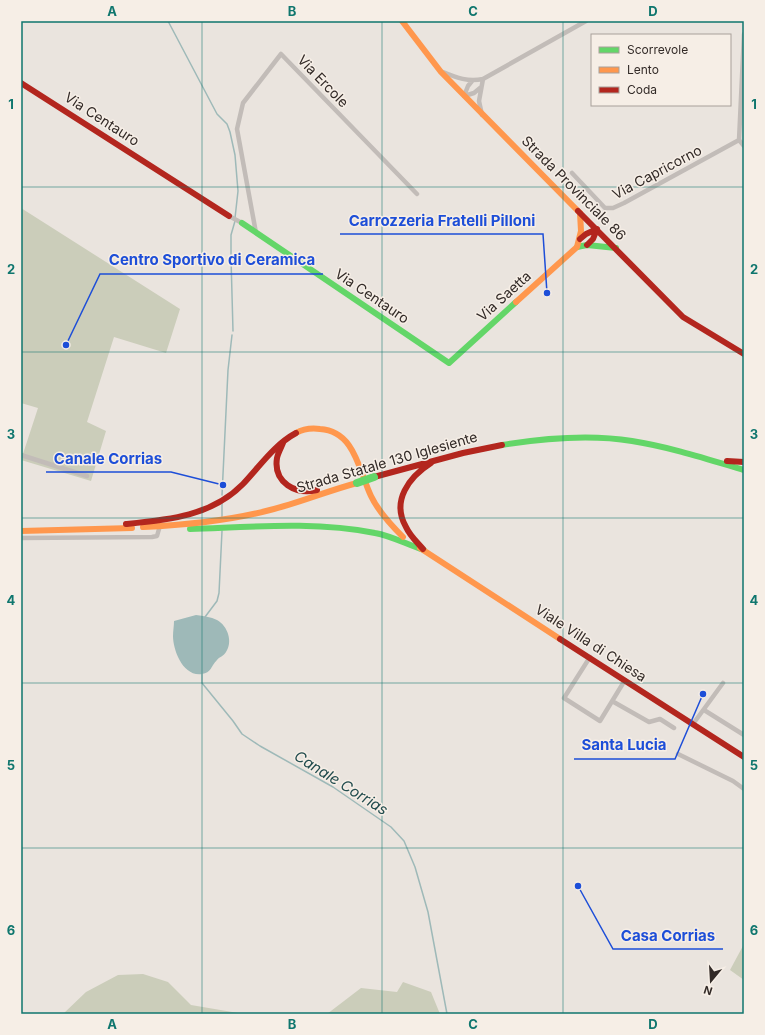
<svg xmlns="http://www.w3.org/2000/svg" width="765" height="1035" viewBox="0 0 765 1035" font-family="Inter,sans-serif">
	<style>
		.green { fill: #cbcdba }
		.water { fill: #9eb9b8 }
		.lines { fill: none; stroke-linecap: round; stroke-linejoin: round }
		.stream { stroke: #9eb9b8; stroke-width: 1.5 }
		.street { stroke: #c2bcb8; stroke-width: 4.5 }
		.fast { stroke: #63d668; stroke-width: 6 }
		.slow { stroke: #ff974d; stroke-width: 6 }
		.jam { stroke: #b3261e; stroke-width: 6 }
		.fast-bridge { stroke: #63d668; stroke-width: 8 }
		.grid { fill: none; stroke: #0f766e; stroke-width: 1; stroke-opacity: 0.55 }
		.labels { text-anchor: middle; stroke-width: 3; stroke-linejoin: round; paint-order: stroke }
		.street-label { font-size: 14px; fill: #322a27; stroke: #f6eee6 }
		.water-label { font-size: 15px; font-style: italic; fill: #224c4e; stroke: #f6eee6 }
		.leader { fill: none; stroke: #1d4ed8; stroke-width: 1.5 }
		.callout-dot { fill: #1d4ed8; stroke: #f6eee6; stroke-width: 1.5 }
		.callout-label { font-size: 15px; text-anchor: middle; font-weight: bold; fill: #1d4ed8; stroke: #f6eee6; stroke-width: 3; stroke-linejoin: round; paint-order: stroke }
		.neatline { fill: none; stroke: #0f766e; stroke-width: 1.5 }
		.grid-label { font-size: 13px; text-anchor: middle; font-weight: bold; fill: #0f766e }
	</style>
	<rect width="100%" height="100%" fill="#eae4de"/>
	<path class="green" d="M21,208l159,101 -14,44 -52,-16 -27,85 19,9 -15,50 -70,-21 17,-52 -17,-5z
		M744,944v36l-14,-10z
		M143,974l25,8 23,23 53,9h-181l23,-22 32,-17z
		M403,982l28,10 9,22h-113l34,-26 36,4z"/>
	<path class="water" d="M196,615c7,1 15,2 21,5 11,6 16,22 9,32 -2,4 -7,5 -9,8 -6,6 -6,13 -15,14 -19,3 -29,-24 -29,-38 0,-5 1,-10 1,-15z"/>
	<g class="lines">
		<path class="stream" d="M168,21l49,93 10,10 3,8 5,23 3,36 -3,27
			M233,331l-2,-73v-23l4,-14
			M222,495l6,-125 4,-35
			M222,517v-14
			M205,617l12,-16 2,-8 3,-62
			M202,674v9l31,38 9,13 18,12 73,41 58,40 13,14 11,26 13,45 19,102"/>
		<path class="street" d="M744,34l-5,106 5,6
			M443,72c14,6 25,10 40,7l103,-58
			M464,96l10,-3 6,-5
			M464,96l4,-10 4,-5
			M482,115l-3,-14 4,-22
			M572,173l33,35h8l11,-5 115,-63
			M229,216l13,7
			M256,233l-19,-104 6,-26 38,-49 136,140
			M21,455l66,21
			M21,538l131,-1 5,-1 2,-7
			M590,657l-26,41 36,23 25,-41
			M612,701l37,21 11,-3 14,9
			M704,710l40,25
			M693,724l30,-41
			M678,754l55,27 11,8"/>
		<path class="fast" d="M242,223l207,140 67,-61
			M577,247l10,-2 29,3
			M502,445c43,-7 87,-11 130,-4 38,6 75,18 112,29
			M190,529c61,-2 125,-8 185,4 17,3 33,12 49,17"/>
		<path class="slow" d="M402,21l39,51 137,139
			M516,302l61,-55 4,-16 -1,-18
			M296,433c7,-4 16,-5 24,-4 35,2 39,42 51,67 7,15 20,29 32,41
			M143,527c43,-2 85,-6 127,-17 29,-7 57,-19 87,-27
			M21,531l111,-3
			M420,548l140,91"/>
		<path class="jam" d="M21,83l208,133
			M578,211l105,106 61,37
			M580,239l6,-5 11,-5
			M587,245l6,-6 4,-10
			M283,443c-2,5 -5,10 -6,15 -4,25 19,37 40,32
			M727,461l17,1
			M374,477l89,-24 39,-8
			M126,524c42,-4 86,-8 117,-40 17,-18 31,-39 53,-51
			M423,549c-6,-7 -13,-13 -17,-22 -15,-26 3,-50 25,-64
			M560,639l184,118"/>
		<path class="fast-bridge" d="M357,483l17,-6"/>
	</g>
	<path class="grid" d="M202,21v993M382,21v993M563,21v993M21,187h723M21,352h723M21,518h723M21,683h723M21,848h723"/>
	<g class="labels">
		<g class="street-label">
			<text transform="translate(323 81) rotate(46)" y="5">Via Ercole</text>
			<text transform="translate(102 119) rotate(33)" y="5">Via Centauro</text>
			<text transform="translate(657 172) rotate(-28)" y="5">Via Capricorno</text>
			<text transform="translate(574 188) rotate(45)" y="5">Strada Provinciale 86</text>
			<text transform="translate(372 296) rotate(34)" y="5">Via Centauro</text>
			<text transform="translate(504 296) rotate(-42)" y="5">Via Saetta</text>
			<text transform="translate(387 462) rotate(-16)" y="5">Strada Statale 130 Iglesiente</text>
			<text transform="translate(591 643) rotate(33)" y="5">Viale Villa di Chiesa</text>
		</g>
		<g class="water-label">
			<text transform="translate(341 783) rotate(32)" y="5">Canale Corrias</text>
		</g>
	</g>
	<path class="leader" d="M547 293L543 234H340M66 345L100 274H323M223 485L171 472H46M703 694L675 759H574M578 886L613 949H723"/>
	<g class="callout-dot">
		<circle cx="547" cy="293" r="4"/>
		<circle cx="66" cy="345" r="4"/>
		<circle cx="223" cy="485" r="4"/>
		<circle cx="703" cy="694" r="4"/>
		<circle cx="578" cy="886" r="4"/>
	</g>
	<g class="callout-label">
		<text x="442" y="226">Carrozzeria Fratelli Pilloni</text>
		<text x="212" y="265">Centro Sportivo di Ceramica</text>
		<text x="108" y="464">Canale Corrias</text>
		<text x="624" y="750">Santa Lucia</text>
		<text x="668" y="941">Casa Corrias</text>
	</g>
	<rect width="765" height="1035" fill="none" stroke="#f6eee6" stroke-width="44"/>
	<rect x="591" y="34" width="140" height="72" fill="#f6eee6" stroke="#a8a09a"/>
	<rect x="599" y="47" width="20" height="6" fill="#63d668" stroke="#a8a09a"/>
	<text x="627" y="54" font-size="12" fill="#322a27">Scorrevole</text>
	<rect x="599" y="67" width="20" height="6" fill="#ff974d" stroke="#a8a09a"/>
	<text x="627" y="74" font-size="12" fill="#322a27">Lento</text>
	<rect x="599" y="87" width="20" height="6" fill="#b3261e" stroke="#a8a09a"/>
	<text x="627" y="94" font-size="12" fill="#322a27">Coda</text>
	<g transform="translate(711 981) rotate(198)" stroke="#f6eee6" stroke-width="3" paint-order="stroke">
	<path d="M0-3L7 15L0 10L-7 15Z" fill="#322a27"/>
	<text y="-6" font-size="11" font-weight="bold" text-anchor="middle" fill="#322a27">N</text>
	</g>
	<rect x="22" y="22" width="721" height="991" class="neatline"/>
	<g class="grid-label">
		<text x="112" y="16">A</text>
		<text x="292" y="16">B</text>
		<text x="473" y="16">C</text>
		<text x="653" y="16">D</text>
		<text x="11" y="109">1</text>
		<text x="754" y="109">1</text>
		<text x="11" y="274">2</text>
		<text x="754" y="274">2</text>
		<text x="11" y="439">3</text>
		<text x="754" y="439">3</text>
		<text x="11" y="605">4</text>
		<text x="754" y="605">4</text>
		<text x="11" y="770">5</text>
		<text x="754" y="770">5</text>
		<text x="11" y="935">6</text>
		<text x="754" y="935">6</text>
		<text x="112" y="1029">A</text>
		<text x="292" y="1029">B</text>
		<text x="473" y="1029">C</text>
		<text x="653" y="1029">D</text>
	</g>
</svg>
